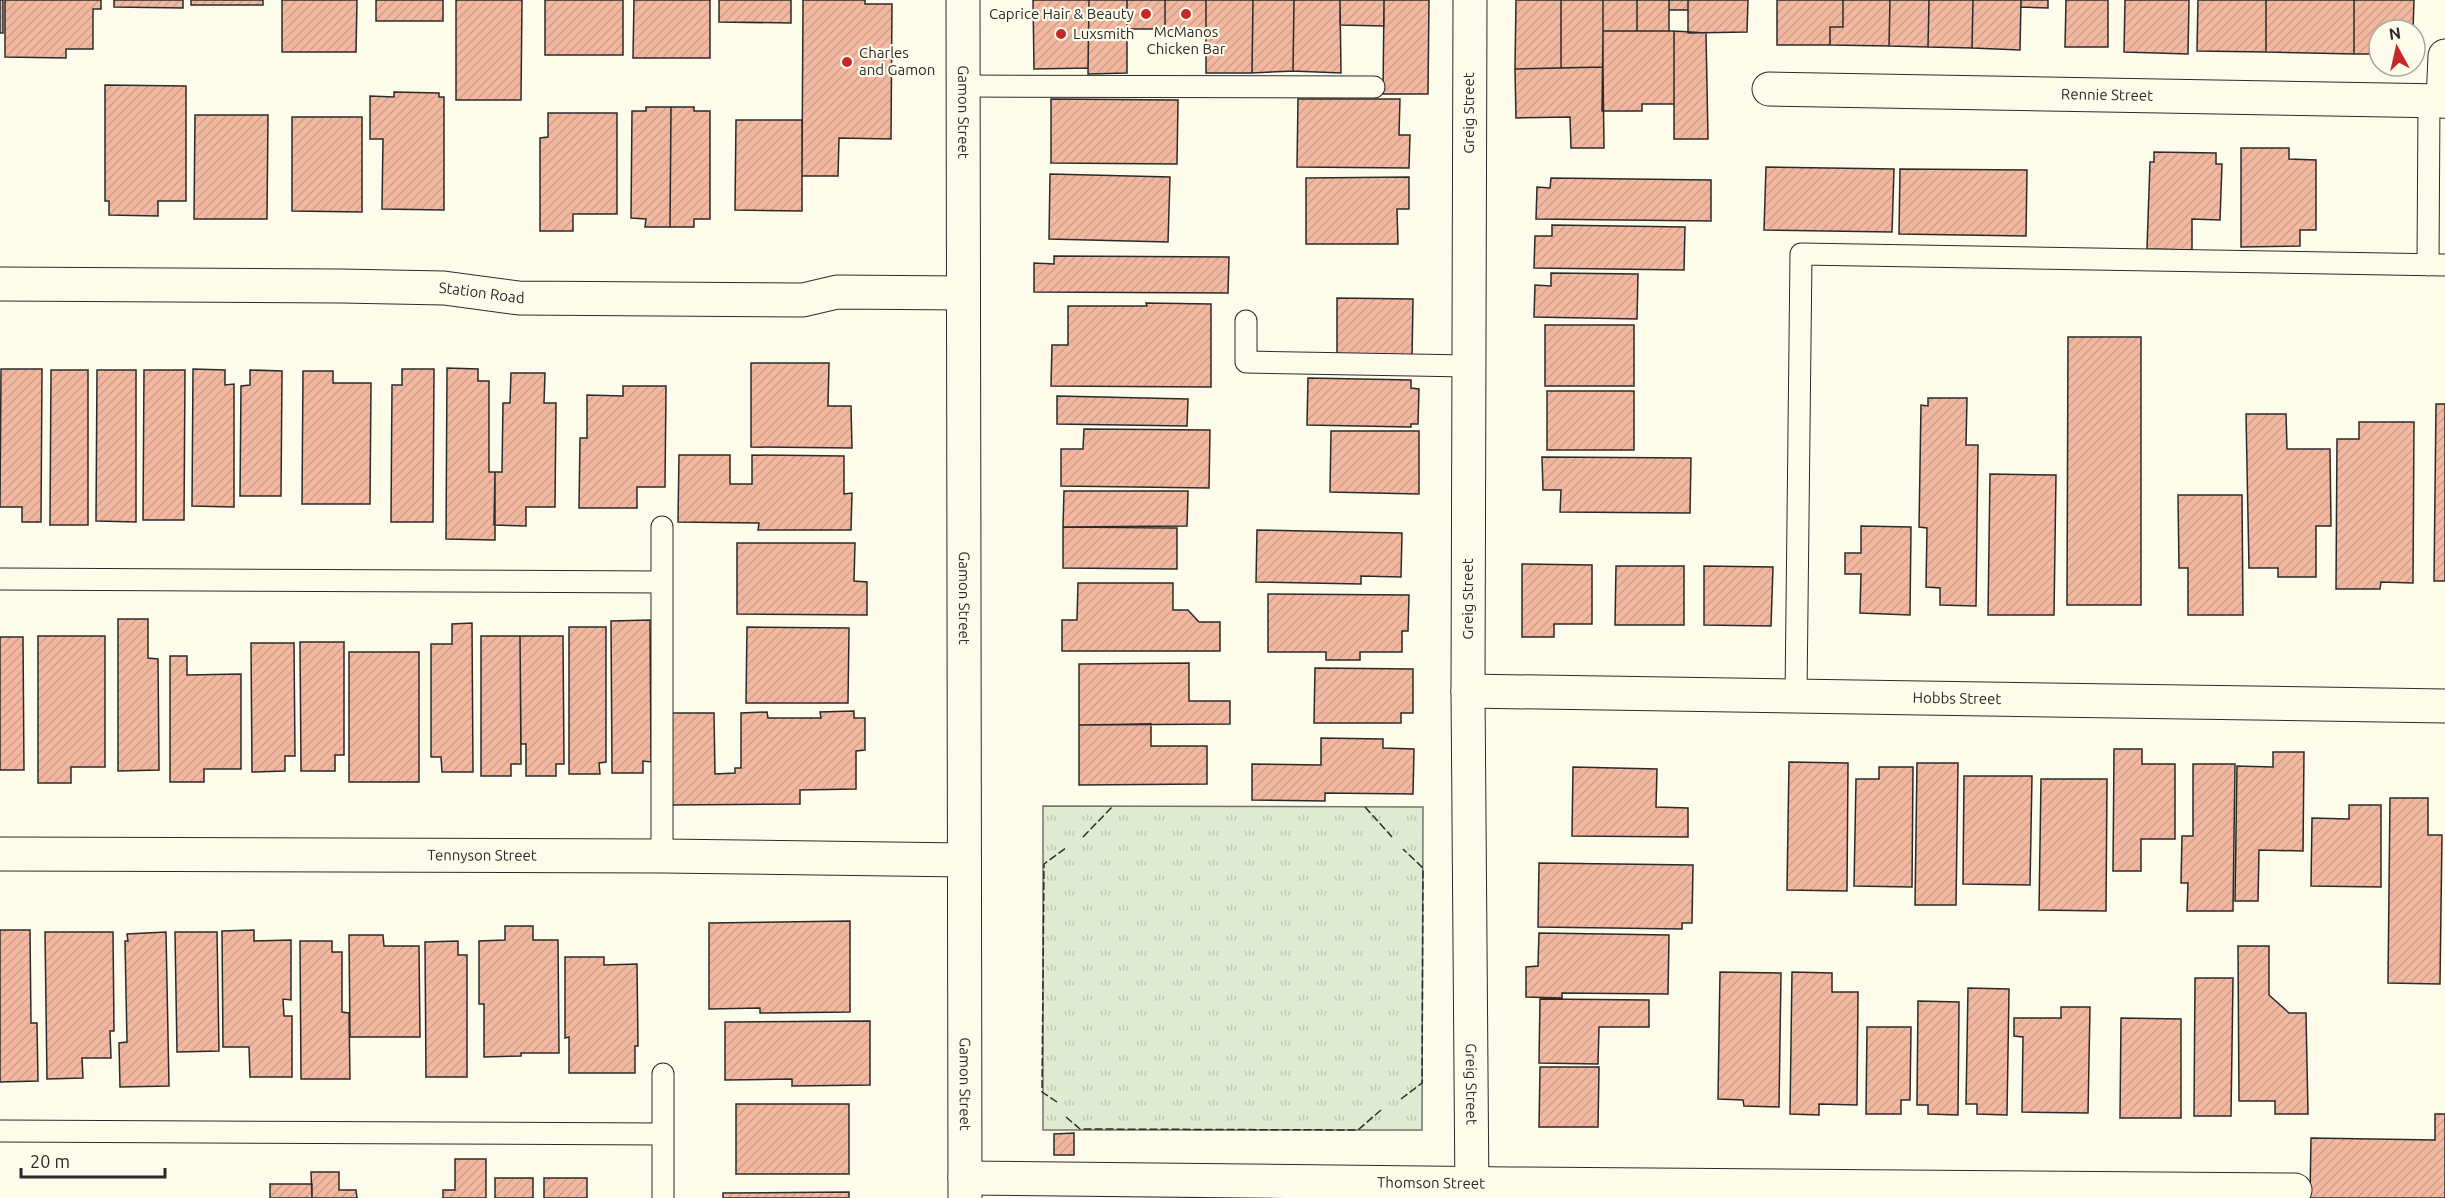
<svg xmlns="http://www.w3.org/2000/svg" width="2445" height="1198" viewBox="0 0 2445 1198" font-family="Ubuntu,sans-serif">
	<style>
		.grass { fill: url(#grass-tufts); stroke: #74746e; stroke-width: 1.5 }
		.building { fill: url(#building-hatch); stroke: #2b2b2b; stroke-width: 1.5 }
		.lines { fill: none; stroke-linecap: round; stroke-linejoin: round }
		.lane-casing { stroke: #2b2b2b; stroke-width: 23 }
		.street-casing { stroke: #2b2b2b; stroke-width: 35 }
		.secondary-casing { stroke: #2b2b2b; stroke-width: 35 }
		.lane { stroke: #fdfbea; stroke-width: 21 }
		.street { stroke: #fdfbea; stroke-width: 33 }
		.secondary { stroke: #fdfbea; stroke-width: 33 }
		.fence { stroke: #2b2b2b; stroke-width: 1.5; stroke-dasharray: 8 3; stroke-linecap: butt }
		.poi-dot { fill: #c62828; stroke: #fdfbea; stroke-width: 2 }
		.labels { text-anchor: middle; stroke-width: 4.5; stroke-linejoin: round; paint-order: stroke }
		.poi-label { font-size: 15px; fill: #2b2b2b; stroke: #fdfbea; text-anchor: start }
		.street-label { font-size: 15px; fill: #2b2b2b; stroke: #fdfbea }
	</style>
	<defs>
		<pattern id="grass-tufts" width="24" height="20" patternUnits="userSpaceOnUse" patternTransform="scale(1.5)"><rect width="24" height="20" fill="#deebd1"/><path d="M3 7l-1-3M5 7V3M7 7l1-3M15 17l-1-3M17 17v-4M19 17l1-3" fill="none" stroke="#bfcab4"/></pattern>
		<pattern id="building-hatch" width="6" height="6" patternUnits="userSpaceOnUse" patternTransform="scale(1.5)"><rect width="6" height="6" fill="#f2b8a0"/><path d="M-1 1l2-2M0 6l6-6M5 7l2-2" fill="none" stroke="#d09e8a"/></pattern>
	</defs>
	<rect width="100%" height="100%" fill="#fdfbea"/>
	<path class="grass" d="M1043,806l380,1 -1,323h-379z"/>
	<path class="building" d="M0,0h3v33h-3z
		M5,0h96v9h-8v40h-27v9l-61,-1z
		M114,0h69v8l-69,-1z
		M191,0h72v5h-72z
		M282,0h75l-1,52h-74z
		M376,0h67v21h-67z
		M456,0h66l-1,100h-65z
		M545,0h78v55h-78z
		M634,0h76v58h-77z
		M719,0h72v23l-72,-1z
		M803,0h62v4h27l-1,135 -52,-1 -1,38h-36z
		M1033,0h56l-1,68 -54,1z
		M1089,0h38v73l-39,1z
		M1127,0h38v29h-38z
		M1165,0h41v29h-41z
		M1206,0h47l-1,73h-46z
		M1253,0h41l-1,71 -41,2z
		M1294,0h46l1,73 -48,-2z
		M1340,0h44v26l-44,-1z
		M1384,0h45l-1,94h-45z
		M1516,0h45v68l-46,1z
		M1561,0h42v67l-42,1z
		M1603,0h34v31h-34z
		M1637,0h32v31h-32z
		M1669,0h19v10h-19z
		M1688,0h60l-1,32 -59,1z
		M1777,0h66v27h-13v18h-53z
		M1843,0h47l-1,46 -59,-1v-18h13z
		M1890,0h39l-1,47 -39,-1z
		M1929,0h44l-1,48 -44,-1z
		M1973,0h48l-1,50 -48,-2z
		M2021,0h27v8l-27,-1z
		M2066,0h42v47h-43z
		M2125,0h64l-1,54 -64,-2z
		M2198,0h68v52l-69,-1z
		M2266,0h88v54l-88,-2z
		M2354,0h60l-1,30h-34v24h-25z
		M1603,31h71v73h-32v7h-40z
		M1674,31l32,2 2,106h-34z
		M1603,67l1,81h-33l-1,-31 -54,1 -1,-49z
		M105,85l81,1v115h-28v15l-49,-1v-14h-4z
		M394,92l45,1v4h5v113l-62,-1 1,-70h-13v-43l24,1z
		M1051,99l127,1 -1,64 -126,-1z
		M1298,99h102l-1,36h11l-1,33 -112,-1z
		M646,107h25l-1,120h-25l1,-8 -15,-1 1,-107h14z
		M671,107h23v4h16v108h-16v8h-24z
		M548,113h69v101h-44v17h-33v-93l8,-1z
		M195,115h73l-1,104h-73z
		M292,117h70v95l-70,-1z
		M736,120h66v91l-67,-1z
		M2241,148h48v11l27,1v70h-16v16l-59,1z
		M2154,152l62,1v11h6l-2,56 -28,-1v31l-45,-1 3,-87h4z
		M1766,167l128,2 -2,63 -128,-2z
		M1900,169l127,1 -1,66 -127,-2z
		M1050,174l120,3 -2,65 -119,-3z
		M1409,177v32h-12l1,35h-92v-66z
		M1551,178l160,2v41l-175,-2 1,-32 13,1z
		M1552,225l133,2 -1,43 -150,-2 1,-32h17z
		M1054,256l175,1 -1,36 -194,-1v-29l20,1z
		M1551,273l87,1 -1,45 -103,-2 1,-32 16,1z
		M1337,298l76,1 -1,59 -75,-1z
		M1146,303l65,1v83l-160,-1 1,-41h16v-39h79z
		M1545,325h89v61h-89z
		M2068,337h73v268h-74z
		M751,363h78l-1,43h23l1,42 -101,-1z
		M447,368l31,1v12h11v91h6v68l-49,-1z
		M1,369h41l-1,153h-19v-15h-22z
		M193,369l32,1v15l9,-1v123l-42,-1z
		M402,369h32l-1,153h-42l1,-137h10z
		M51,370h37v155h-38z
		M97,370h39v152l-40,-1z
		M144,370h41l-1,150h-41z
		M250,370l32,1 -1,125h-41l1,-110 9,-1z
		M303,371h30v12h38l-1,121h-68z
		M511,373h34l-1,30h12l-1,104h-29v19l-32,-1 1,-53h7l1,-69h7z
		M1308,378l103,2v8l8,1 -1,35h-7v3l-104,-2z
		M623,386h43l-1,101h-28v21h-58l1,-70h7v-43l36,1z
		M1547,391h87v59h-87z
		M1057,396l131,3 -1,27 -130,-2z
		M1928,398h39l-1,47h12l-2,161 -36,-1v-17l-14,-1 1,-59 -8,-1 2,-122 7,1z
		M2436,404h9v177h-11z
		M2246,414h40l1,35h43l1,77h-15v51h-38v-9h-29z
		M2359,422h55l-1,161 -32,-1 -1,7h-44l1,-150h22z
		M1084,429l126,1 -1,58 -148,-2v-37h22z
		M1331,431h88v63l-89,-2z
		M679,455h51v29h22v-29l92,1v38l8,-1 -1,37h-93l1,-7 -81,-1z
		M1542,457l149,1 -1,55 -130,-1 1,-22h-18z
		M1990,474l66,1 -2,140h-66z
		M1064,491h124l-1,35 -124,1z
		M2178,495h64l1,120h-55v-47h-9z
		M1861,526l50,1 -1,88 -50,-2 1,-39h-16v-21h16z
		M1063,527l114,1v41l-114,-1z
		M1257,530l145,3 -1,44 -40,-1v8l-105,-2z
		M737,543h118l-1,38 13,1v33l-130,-1z
		M1522,564l70,1v59h-38v13h-32z
		M1616,566h68v59h-69z
		M1704,566l69,1 -2,59 -67,-1z
		M1078,583h95v27h15l11,12h21v29h-158v-31h15z
		M1268,594l141,1 -1,36h-6v21h-42v8h-34v-8h-58z
		M118,619h30v39l10,1 1,111 -41,1z
		M650,620l1,142 -8,-1v12h-31l-1,-152z
		M472,623l1,149h-31l-1,-15h-10v-113h21v-20z
		M569,627h37v135l-7,1 1,11h-31z
		M747,627l102,1 -1,75h-102z
		M38,636h67v131h-34v16h-33z
		M481,636h39l1,128h-10v12h-30z
		M520,636h43l1,128h-8v12h-30v-32h-5z
		M0,637h23l1,133h-24z
		M300,642h44v113h-9v16h-34z
		M251,643h43l1,113h-10v15l-33,1z
		M349,652h70v130h-70z
		M170,656h17v19l54,-1v95h-37v13h-34z
		M1189,663v38h41v23l-151,1v-61z
		M1315,668l98,1v44h-12v10h-87z
		M854,711v7h11v32l-9,1v38l-56,1v14l-128,1 -1,-92h43l1,61 20,-1v-5h6v-55l26,-1 1,6h53l-1,-6z
		M1151,724v22h56v38l-128,1v-60z
		M1321,738l62,1v9l31,1 -1,45 -88,-1v8l-73,-1v-36l69,1z
		M2114,749h28v15h33v75h-34v32h-28z
		M2273,752h31l-1,99 -44,-1 -1,51h-23l2,-135 36,1z
		M1789,762l59,1 -1,128 -60,-1z
		M1917,763h41l-2,142h-41z
		M2193,764h42l-2,147h-46l1,-28h-7l1,-47h11z
		M1573,767l84,2 -1,38 32,1v29l-116,-1z
		M1879,767h34l-1,120 -58,-1 2,-107h23z
		M1964,776h68l-2,109 -67,-1z
		M2041,779h66l-1,132 -67,-1z
		M2390,798h38v37h14l-2,149 -52,-1z
		M2349,805h32v82l-70,-1 1,-68 37,1z
		M1539,863l154,2 -1,58h-10v6l-144,-2z
		M850,921v91l-90,1v-5l-51,1v-86z
		M505,926h28v14h25l1,113h-38v3l-37,1v-53h-5v-63l26,-1z
		M0,930h30l1,93h6l1,58 -38,1z
		M254,930v11l37,-1v60l-8,-1 1,17h8v61h-42l-1,-30h-26l-1,-116z
		M45,932h68l1,99h-4l1,27h-29l1,20 -36,1z
		M166,932l3,154 -49,1 -1,-44 8,-1 -2,-101h3l-1,-7z
		M175,932h42l2,119 -42,1z
		M1539,933l130,2 -1,59 -106,-1v5l-36,-1v-30l12,-1z
		M349,935h34l1,11h35l1,91h-70z
		M300,941h32v11h10v60l7,1 1,66h-49z
		M458,941v14h9v122h-41l-1,-135z
		M2238,946h31v49l20,18h17l2,101h-33v-13h-36z
		M565,957h39v8l33,-1 1,82h-3v27h-66v-36l-4,1z
		M1720,972l61,1 -2,134 -35,-1 -1,-6 -25,-1z
		M1792,972l40,1v19h26l-1,113 -38,-1v11l-29,-1z
		M2195,978h38l-2,138h-37z
		M1968,988l41,1 -2,126 -30,-1v-10h-11z
		M1540,999l109,1v27h-50l-1,37 -59,-1z
		M1918,1001l41,1 -1,113 -30,-1v-9h-11z
		M2061,1007h29l-2,106 -66,-1 1,-75 -9,-1v-18h47z
		M2121,1018l60,1v99h-61z
		M870,1021v64l-78,1v-7l-67,1v-58z
		M1867,1027h44l-1,73h-9v14h-35z
		M1540,1067h59l-1,60h-59z
		M736,1104h113v70h-113z
		M2435,1114h10v84h-135l1,-60 124,2z
		M1074,1133v22h-20v-21z
		M455,1159h31v39h-43v-8h12z
		M311,1172h28v18h17l1,8h-45z
		M495,1178h38v20h-38z
		M544,1178h43v20h-43z
		M270,1184h42v14h-42z
		M849,1192v6h-126v-5z"/>
	<g class="lines">
		<g class="lane-casing">
			<path id="lane" d="M963,86l411,1
				M2428,265l1,-164
				M1246,321v41l222,4
				M0,579l662,3v274
				M662,582v-55
				M1796,696l5,-442 644,11
				M0,1131l663,3
				M663,1198v-124"/>
		</g>
		<g class="street-casing">
			<g id="street">
				<path id="s1" d="M1470,0l-2,691 4,507"/>
				<path id="s2" d="M1769,89l676,12"/>
				<path d="M2443,101l2,-45"/>
				<path id="s3" d="M0,284l341,2 103,2 75,10 284,2 34,-8 126,1"/>
				<path id="s4" d="M1468,691l977,15"/>
				<path id="s5" d="M0,854l662,2 302,4"/>
				<path id="s6" d="M965,1178l547,6 783,6"/>
			</g>
		</g>
		<g class="secondary-casing">
			<g id="secondary">
				<path id="s7" d="M963,0l2,1198"/>
			</g>
		</g>
		<use href="#lane" class="lane"/>
		<use href="#street" class="street"/>
		<use href="#secondary" class="secondary"/>
		<path class="fence" d="M1365,807l27,30
			M1083,837l29,-30
			M1401,1099l21,-16 1,-215 -20,-19
			M1057,1102l-15,-10 2,-228 22,-16
			M1066,1117l14,12 278,1 23,-20"/>
	</g>
	<g class="poi-dot">
		<circle cx="1146" cy="14" r="6"/>
		<circle cx="1186" cy="14" r="6"/>
		<circle cx="1061" cy="34" r="6"/>
		<circle cx="847" cy="62" r="6"/>
	</g>
	<g class="labels">
		<g class="poi-label">
			<text x="1134" y="19" text-anchor="end">Caprice Hair &amp; Beauty</text>
			<text x="1186" y="37" text-anchor="middle">McManos<tspan x="1186" dy="17">Chicken Bar</tspan></text>
			<text x="1073" y="39">Luxsmith</text>
			<text x="859" y="58">Charles<tspan x="859" dy="17">and Gamon</tspan></text>
		</g>
		<g class="street-label">
			<text dy="5" stroke="none"><textPath href="#s2" startOffset="338">Rennie Street</textPath></text>
			<text dy="5" stroke="none"><textPath href="#s7" startOffset="112">Gamon Street</textPath></text>
			<text transform="translate(1469 113) rotate(-90)" y="5">Greig Street</text>
			<text dy="5" stroke="none"><textPath href="#s3" startOffset="482">Station Road</textPath></text>
			<text dy="5" stroke="none"><textPath href="#s7" startOffset="598">Gamon Street</textPath></text>
			<text transform="translate(1468 599) rotate(-90)" y="5">Greig Street</text>
			<text dy="5" stroke="none"><textPath href="#s4" startOffset="489">Hobbs Street</textPath></text>
			<text dy="5" stroke="none"><textPath href="#s5" startOffset="482">Tennyson Street</textPath></text>
			<text dy="5" stroke="none"><textPath href="#s7" startOffset="1084">Gamon Street</textPath></text>
			<text dy="5" stroke="none"><textPath href="#s1" startOffset="1084">Greig Street</textPath></text>
			<text dy="5" stroke="none"><textPath href="#s6" startOffset="466">Thomson Street</textPath></text>
		</g>
	</g>
	<g transform="translate(2397 48) rotate(352)"><circle r="28" fill="#fdfbea" stroke="#a9a89e" stroke-width="1.5"/>
	<path d="M0-4.5L10 22L0 15L-10 22Z" fill="#c62828"/>
	<text y="-9" font-size="16" font-weight="bold" text-anchor="middle" fill="#2b2b2b">N</text>
	</g>
	<path d="M21 1168v9h144v-9" fill="none" stroke="#2b2b2b" stroke-width="3"/>
	<text x="30" y="1168" font-size="18" fill="#2b2b2b" stroke="#fdfbea" stroke-width="4.5" paint-order="stroke">20 m</text>
</svg>
